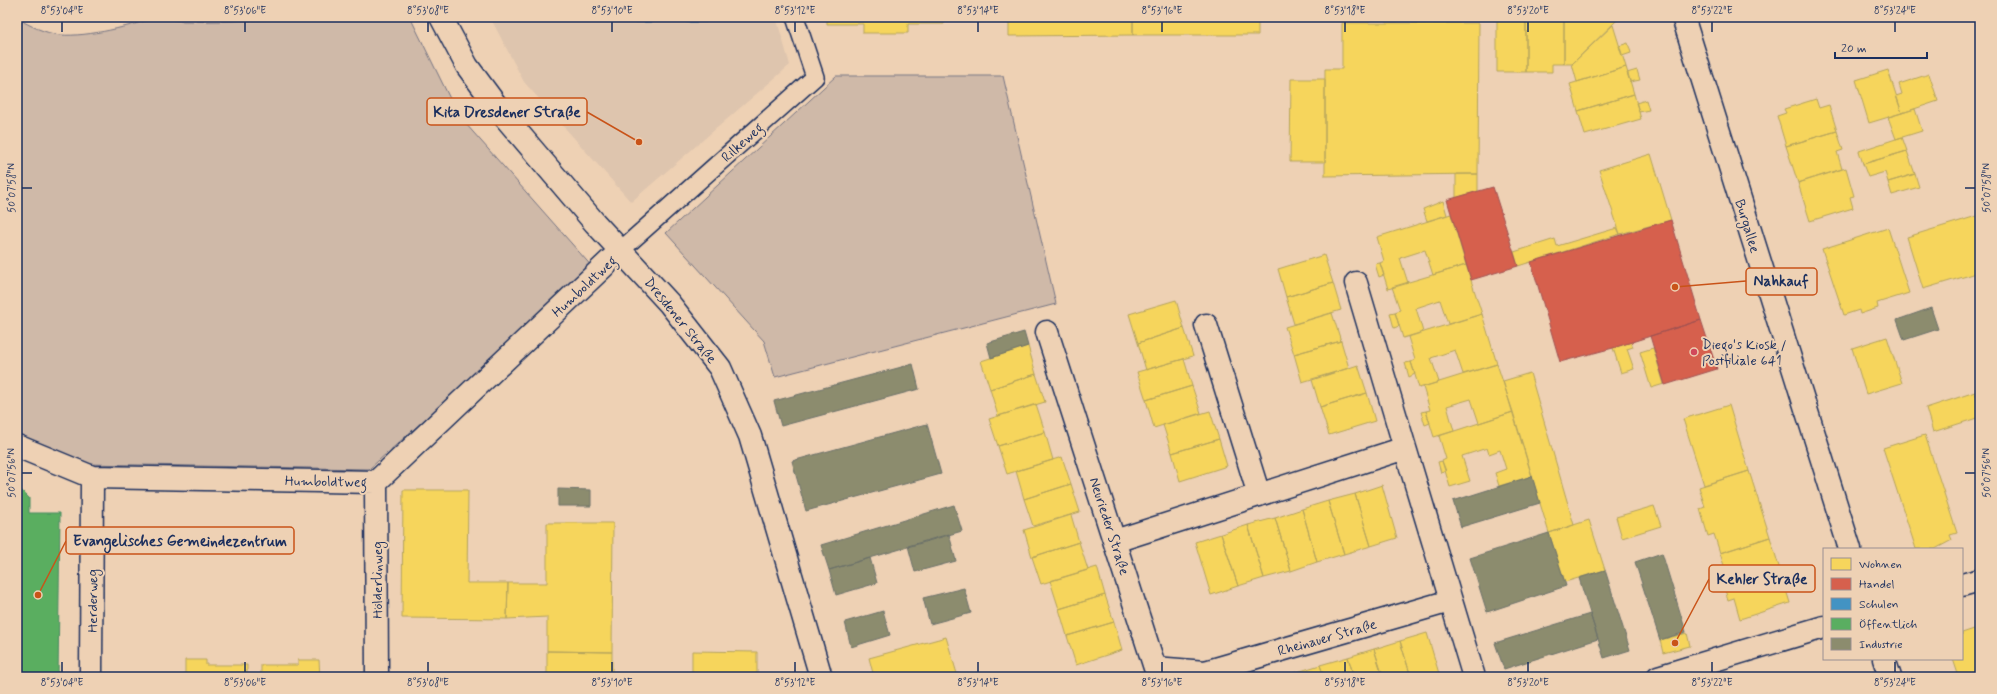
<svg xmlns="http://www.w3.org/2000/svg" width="1997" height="694" viewBox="0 0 1997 694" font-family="Mynerve,sans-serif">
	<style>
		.built { fill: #dec5ae }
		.green { fill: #cfb9a8; stroke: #757483 }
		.homes { fill: #f6d55c; stroke: #b4a35d }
		.shops { fill: #d6604d; stroke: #9e5152 }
		.schools { fill: #4393c3; stroke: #3775a5 }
		.public { fill: #5aae61; stroke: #478860 }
		.industry { fill: #8c8c6e; stroke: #6a7069 }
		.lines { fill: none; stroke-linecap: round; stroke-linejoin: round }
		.service-casing { stroke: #1b2f5e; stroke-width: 20 }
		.minor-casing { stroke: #1b2f5e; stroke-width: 25 }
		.tertiary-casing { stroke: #1b2f5e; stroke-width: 25 }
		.service { stroke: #eed1b4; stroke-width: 17 }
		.minor { stroke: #eed1b4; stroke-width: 22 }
		.tertiary { stroke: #eed1b4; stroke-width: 22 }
		.ticks { fill: none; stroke: #1b2f5e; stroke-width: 1.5 }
		.poi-dot { fill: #d1495b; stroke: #eed1b4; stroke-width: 1.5 }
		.labels { text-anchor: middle; stroke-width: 4; stroke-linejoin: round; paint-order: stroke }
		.street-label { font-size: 14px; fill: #1b2f5e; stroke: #eed1b4 }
		.poi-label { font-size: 14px; fill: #1b2f5e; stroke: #eed1b4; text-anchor: start }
		.leader { fill: none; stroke: #c95318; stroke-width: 1.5 }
		.callout-dot { fill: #c95318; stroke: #eed1b4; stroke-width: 1.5 }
		.callout { fill: #eed1b4; stroke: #c95318; stroke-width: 1.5 }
		.callout-label { font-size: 15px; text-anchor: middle; font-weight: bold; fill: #1b2f5e }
		.neatline { fill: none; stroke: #1b2f5e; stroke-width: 1.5 }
		.ticks-label { font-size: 10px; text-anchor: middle; fill: #1b2f5e }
	</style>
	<rect width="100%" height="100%" fill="#eed1b4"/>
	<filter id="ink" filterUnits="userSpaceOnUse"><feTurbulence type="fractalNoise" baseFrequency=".025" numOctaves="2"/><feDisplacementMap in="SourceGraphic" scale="8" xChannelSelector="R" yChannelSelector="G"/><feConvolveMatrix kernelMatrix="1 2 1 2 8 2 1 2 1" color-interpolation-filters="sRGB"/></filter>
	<g filter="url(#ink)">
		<path class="built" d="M490,17h286l14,48 -159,137 -107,-120z"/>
		<path class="green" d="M158,17c9,0 16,4 25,4 31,1 62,0 94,-2l5,-2h128l48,98 136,154 -225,200 -284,-5 -68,-31v-415c13,8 28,15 43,17 30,2 70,-9 98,-18z
			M836,76h167l53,228 -281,73 -11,-36 -98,-108z"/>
		<path class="homes" d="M827,17h117v7h-36v9h-45v-9h-36z
			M1009,17h124v18l-124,1z
			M1133,17h125v18h-125z
			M1497,17h29v55h-29z
			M1526,17h38v47h-12v8h-26z
			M1564,17h49l4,3 -45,44h-8z
			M1342,23h137l-1,151 -153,2v-107h17z
			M1613,25l13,42 -49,15 -5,-18z
			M1628,43l3,10 -9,3 -3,-10z
			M1626,67l8,27 -56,17 -8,-27z
			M1637,70l3,10 -10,2 -3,-9z
			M1888,70l14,43 -33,10 -13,-43z
			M1929,74l9,27 -36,12 -6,-17 6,-2 -3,-10z
			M1291,79h34v83h-35z
			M1634,94l7,25 -56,16 -7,-24z
			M1816,99l3,9 10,-3 8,26 -51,15 -9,-30 9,-3 -2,-4z
			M1646,100l3,10 -10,2 -3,-9z
			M1915,109l7,22 -26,8 -8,-22z
			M1837,131l6,19 -6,2 5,17 -44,14 -12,-37z
			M1902,137l5,14 -44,13 -4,-13z
			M1907,151l8,23 -27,8 -3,-10 -17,5 -5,-13z
			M1651,154l20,66 -51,14 -21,-64z
			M1846,168l8,28 -4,1 3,11 -43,13 -12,-38z
			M1456,174h22v17l-22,7z
			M1915,174l4,13 -27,8 -4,-13z
			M1443,201l4,14 -20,6 -4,-12z
			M1451,214l15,51 -33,10 -8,-25 -25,8 8,25 -20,6 -8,-26 4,-2 -7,-24z
			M1980,215v57l-57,17 -16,-52z
			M1617,228l3,6 -102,32 -4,-14 41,-13 2,7z
			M1888,228l21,65 -32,10 1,5 -18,6 -1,-4 -15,5 -22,-66z
			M1324,255l9,28 -47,14 -8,-28z
			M1380,263l4,12 -5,2 -4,-13z
			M1466,265l16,49 -34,10 -8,-24 -24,8 7,24 -20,6 -8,-26 5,-2 -8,-23z
			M1333,283l8,27 -47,14 -8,-27z
			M1176,300l8,28 -46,15 -9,-29z
			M1395,312l4,14 -5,2 -4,-15z
			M1332,313l9,28 -47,13 -9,-27z
			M1482,314l15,50 -34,10 -8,-24 -24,8 8,24 -20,6 -8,-26 4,-2 -7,-23z
			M1184,328l9,28 -47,14 -8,-27z
			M1887,337l15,46 -36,11 -14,-46z
			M1341,341l8,27 -47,14 -8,-28z
			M1631,342l2,5 -6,2 7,20 -13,4 -8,-25z
			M1028,346l8,28 -46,15 -9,-28z
			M1653,348l11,36 -13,4 -11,-36z
			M1184,359l8,27 -46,14 -9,-28z
			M1411,362l4,12 -6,3 -4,-14z
			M1497,364l16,48 -34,11 -8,-24 -24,7 7,25 -20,6 -8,-26 4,-1 -7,-23z
			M1358,365l9,28 -47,14 -8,-27z
			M1530,373l44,152 -25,8 -46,-152z
			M1036,374l9,28 -47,14 -8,-27z
			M1192,386l9,27 -47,15 -8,-28z
			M1980,390v20l-5,-18z
			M1975,392l5,18v7l-47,15 -7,-24z
			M1367,393l8,28 -46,14 -9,-28z
			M1036,404l9,28 -47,14 -9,-27z
			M1729,405l20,66 -45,14 -21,-66z
			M1210,411l9,28 -47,14 -9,-28z
			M1426,411l4,12 -5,2 -4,-13z
			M1513,412l19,64 -33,10 -4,-13 11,-4 -6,-19 -11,4 -2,-6 -25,8 8,25 -20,6 -8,-26 4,-2 -7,-23z
			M1045,432l8,28 -46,14 -9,-28z
			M1925,435l32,98 -7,2 2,5 -17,9h-19l-33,-101z
			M1219,439l8,27 -47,15 -8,-28z
			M1062,457l9,27 -47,15 -8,-28z
			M1442,461l4,10 -5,2 -3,-11z
			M1749,471l21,66 -50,16 -6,-19 -6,2 -8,-27 5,-2 -6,-20z
			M1071,484l9,28 -47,14 -9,-27z
			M1382,485l15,53 -26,8 -16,-52z
			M403,490h65l-1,93h41l-1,36 -105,-1z
			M1355,494l16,52 -27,8 -16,-53z
			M1328,501l16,53 -27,8 -15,-53z
			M1654,506l7,20 -39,12 -6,-21z
			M1302,509l15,53 -26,9 -16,-53z
			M1071,515l8,27 -47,15 -8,-27z
			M1275,518l16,53 -27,7 -16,-53z
			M1589,520l16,50 -40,12 -16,-49z
			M547,523h66l-1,129 -65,-1v-34l-40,2 1,-36h39z
			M1248,525l16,53 -26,8 -17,-52z
			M1221,534l17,52 -27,9 -16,-53z
			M1770,537l20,66 -50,16 -6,-21 -6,2 -8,-27 6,-1 -6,-19z
			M1079,542l9,28 -47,14 -9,-27z
			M1097,567l8,28 -46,14 -9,-28z
			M1105,595l9,27 -47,14 -8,-27z
			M1114,622l8,28 -46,15 -9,-29z
			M1980,627v50h-21l-6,-18h9v-26z
			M1427,633l13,44h-29l-11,-36z
			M1687,633l3,13 -27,7 -3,-13z
			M946,637l12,40h-84l-5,-19z
			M1400,641l11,36h-28l-9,-28z
			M1374,649l9,28h-29l-6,-20z
			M547,651l65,1v25h-65z
			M692,651l65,1v25h-65z
			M1348,657l6,20h-30l-4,-12z
			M185,660h21v5h41v12h-62z
			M298,660h21l1,17h-59v-12h37z
			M1320,665l4,12h-28l-2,-4z"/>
		<path class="shops" d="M1493,187l25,79 -47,14 -24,-80z
			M1671,220l30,100 -88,28 -53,14 -29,-100z
			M1701,320l16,49 -52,16 -15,-49z"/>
		<path class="schools" d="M633,17h19v5h-19z
			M686,17h20v5h-20z"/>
		<path class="public" d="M17,486l12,12v15h31l-2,164h-41z"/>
		<path class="industry" d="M1931,308l7,21 -34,11 -7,-20z
			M1024,332l4,14 -37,12 -4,-15z
			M913,364l6,25 -138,37 -7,-25z
			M927,424l14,50 -135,37 -14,-50z
			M1532,476l8,27 -79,24 -8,-26z
			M558,489l33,1v16h-33z
			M954,505l8,26 -133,39 -8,-25z
			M1549,533l17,53 -79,26 -17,-54z
			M949,534l7,27 -41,11 -7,-26z
			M1662,553l24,79 -26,8 -25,-78z
			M870,558l7,25 -41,12 -7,-25z
			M1605,570l25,80 -26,8 -25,-80z
			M964,588l7,25 -41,11 -7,-26z
			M883,611l7,24 -39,12 -6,-25z
			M1590,614l8,25 -94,30 -9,-26z"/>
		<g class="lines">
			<g class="service-casing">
				<path id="service" d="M621,250l194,-173 -20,-60"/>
			</g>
			<g class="minor-casing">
				<path id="minor" d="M441,17l26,49 37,50 91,107 74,80 51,65 30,68 71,241
					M1356,283l49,165
					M1206,325l53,170
					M1047,332l108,336 50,4 1,5
					M17,446l75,31 284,5 245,-232
					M376,482l1,195
					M1115,541l290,-93 69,229
					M1962,585l18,-5
					M1205,672l245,-71
					M91,677l1,-200
					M1658,677l166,-50"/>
			</g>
			<g class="tertiary-casing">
				<path id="tertiary" d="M1683,17l167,532
					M1884,659l6,18"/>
			</g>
			<use href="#service" class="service"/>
			<use href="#minor" class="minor"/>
			<use href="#tertiary" class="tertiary"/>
		</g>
	</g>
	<path class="ticks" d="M62,22v10M245,22v10M428,22v10M612,22v10M795,22v10M978,22v10M1162,22v10M1345,22v10M1528,22v10M1712,22v10M1895,22v10M22,188h10M1965,188h10M22,473h10M1965,473h10M62,662v10M245,662v10M428,662v10M612,662v10M795,662v10M978,662v10M1162,662v10M1345,662v10M1528,662v10M1712,662v10M1895,662v10"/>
	<circle class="poi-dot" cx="1694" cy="352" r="4"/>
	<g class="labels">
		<g class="street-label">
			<text transform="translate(742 142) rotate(-42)" y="5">Rilkeweg</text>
			<text transform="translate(1748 226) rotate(73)" y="5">Burgallee</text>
			<text transform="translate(584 286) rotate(-43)" y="5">Humboldtweg</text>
			<text transform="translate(681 320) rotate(51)" y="5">Dresdener Straße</text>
			<text transform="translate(326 481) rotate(1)" y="5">Humboldtweg</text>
			<text transform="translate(1110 526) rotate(72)" y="5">Neurieder Straße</text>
			<text transform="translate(377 580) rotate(-90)" y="5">Hölderlinweg</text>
			<text transform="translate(92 601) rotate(-90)" y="5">Herderweg</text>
			<text transform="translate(1327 637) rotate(-16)" y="5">Rheinauer Straße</text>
		</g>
		<g class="poi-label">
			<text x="1702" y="349">Diego's Kiosk /<tspan x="1702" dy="16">Postfiliale 641</tspan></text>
		</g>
	</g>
	<path class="leader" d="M639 142L587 112M1675 287L1746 281M38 595L66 541M1675 643L1709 579"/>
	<g class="callout-dot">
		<circle cx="639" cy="142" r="4"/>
		<circle cx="1675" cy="287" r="4"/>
		<circle cx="38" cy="595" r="4"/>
		<circle cx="1675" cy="643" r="4"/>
	</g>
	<g class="callout">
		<rect x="427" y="98" width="160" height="27" rx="4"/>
		<rect x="1746" y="268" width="71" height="27" rx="4"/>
		<rect x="66" y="527" width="228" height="27" rx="4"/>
		<rect x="1709" y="565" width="106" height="27" rx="4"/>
	</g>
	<g class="callout-label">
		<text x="507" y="117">Kita Dresdener Straße</text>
		<text x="1781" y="286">Nahkauf</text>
		<text x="180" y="546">Evangelisches Gemeindezentrum</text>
		<text x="1762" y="584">Kehler Straße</text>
	</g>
	<rect width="1997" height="694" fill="none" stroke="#eed1b4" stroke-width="44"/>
	<rect x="1823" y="548" width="140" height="112" fill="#eed1b4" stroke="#9a9092"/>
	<rect x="1831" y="558" width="20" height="12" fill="#f6d55c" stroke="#9a9092"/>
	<text x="1859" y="568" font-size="12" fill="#1b2f5e">Wohnen</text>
	<rect x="1831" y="578" width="20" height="12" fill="#d6604d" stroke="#9a9092"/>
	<text x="1859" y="588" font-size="12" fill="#1b2f5e">Handel</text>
	<rect x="1831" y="598" width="20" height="12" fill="#4393c3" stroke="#9a9092"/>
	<text x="1859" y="608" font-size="12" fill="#1b2f5e">Schulen</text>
	<rect x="1831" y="618" width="20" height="12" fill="#5aae61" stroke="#9a9092"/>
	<text x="1859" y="628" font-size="12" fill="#1b2f5e">Öffentlich</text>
	<rect x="1831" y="638" width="20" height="12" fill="#8c8c6e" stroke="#9a9092"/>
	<text x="1859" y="648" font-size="12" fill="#1b2f5e">Industrie</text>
	<path d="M1835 52v6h92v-6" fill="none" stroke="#1b2f5e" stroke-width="2"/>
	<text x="1841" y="52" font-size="12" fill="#1b2f5e" stroke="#eed1b4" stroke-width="3" paint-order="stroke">20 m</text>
	<rect x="22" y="22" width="1953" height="650" class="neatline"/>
	<g class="ticks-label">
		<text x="62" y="14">8°53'04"E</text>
		<text x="245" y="14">8°53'06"E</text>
		<text x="428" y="14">8°53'08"E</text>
		<text x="612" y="14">8°53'10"E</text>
		<text x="795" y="14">8°53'12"E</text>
		<text x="978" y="14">8°53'14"E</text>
		<text x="1162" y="14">8°53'16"E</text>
		<text x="1345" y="14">8°53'18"E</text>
		<text x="1528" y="14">8°53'20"E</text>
		<text x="1712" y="14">8°53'22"E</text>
		<text x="1895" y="14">8°53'24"E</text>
		<text transform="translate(11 188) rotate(-90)" y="4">50°07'58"N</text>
		<text transform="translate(1986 188) rotate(-90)" y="4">50°07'58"N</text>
		<text transform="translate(11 473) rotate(-90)" y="4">50°07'56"N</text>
		<text transform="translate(1986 473) rotate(-90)" y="4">50°07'56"N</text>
		<text x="62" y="686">8°53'04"E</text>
		<text x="245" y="686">8°53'06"E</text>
		<text x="428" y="686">8°53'08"E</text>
		<text x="612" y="686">8°53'10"E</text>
		<text x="795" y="686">8°53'12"E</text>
		<text x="978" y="686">8°53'14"E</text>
		<text x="1162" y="686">8°53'16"E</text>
		<text x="1345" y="686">8°53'18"E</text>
		<text x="1528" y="686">8°53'20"E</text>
		<text x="1712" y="686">8°53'22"E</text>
		<text x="1895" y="686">8°53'24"E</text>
	</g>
</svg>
